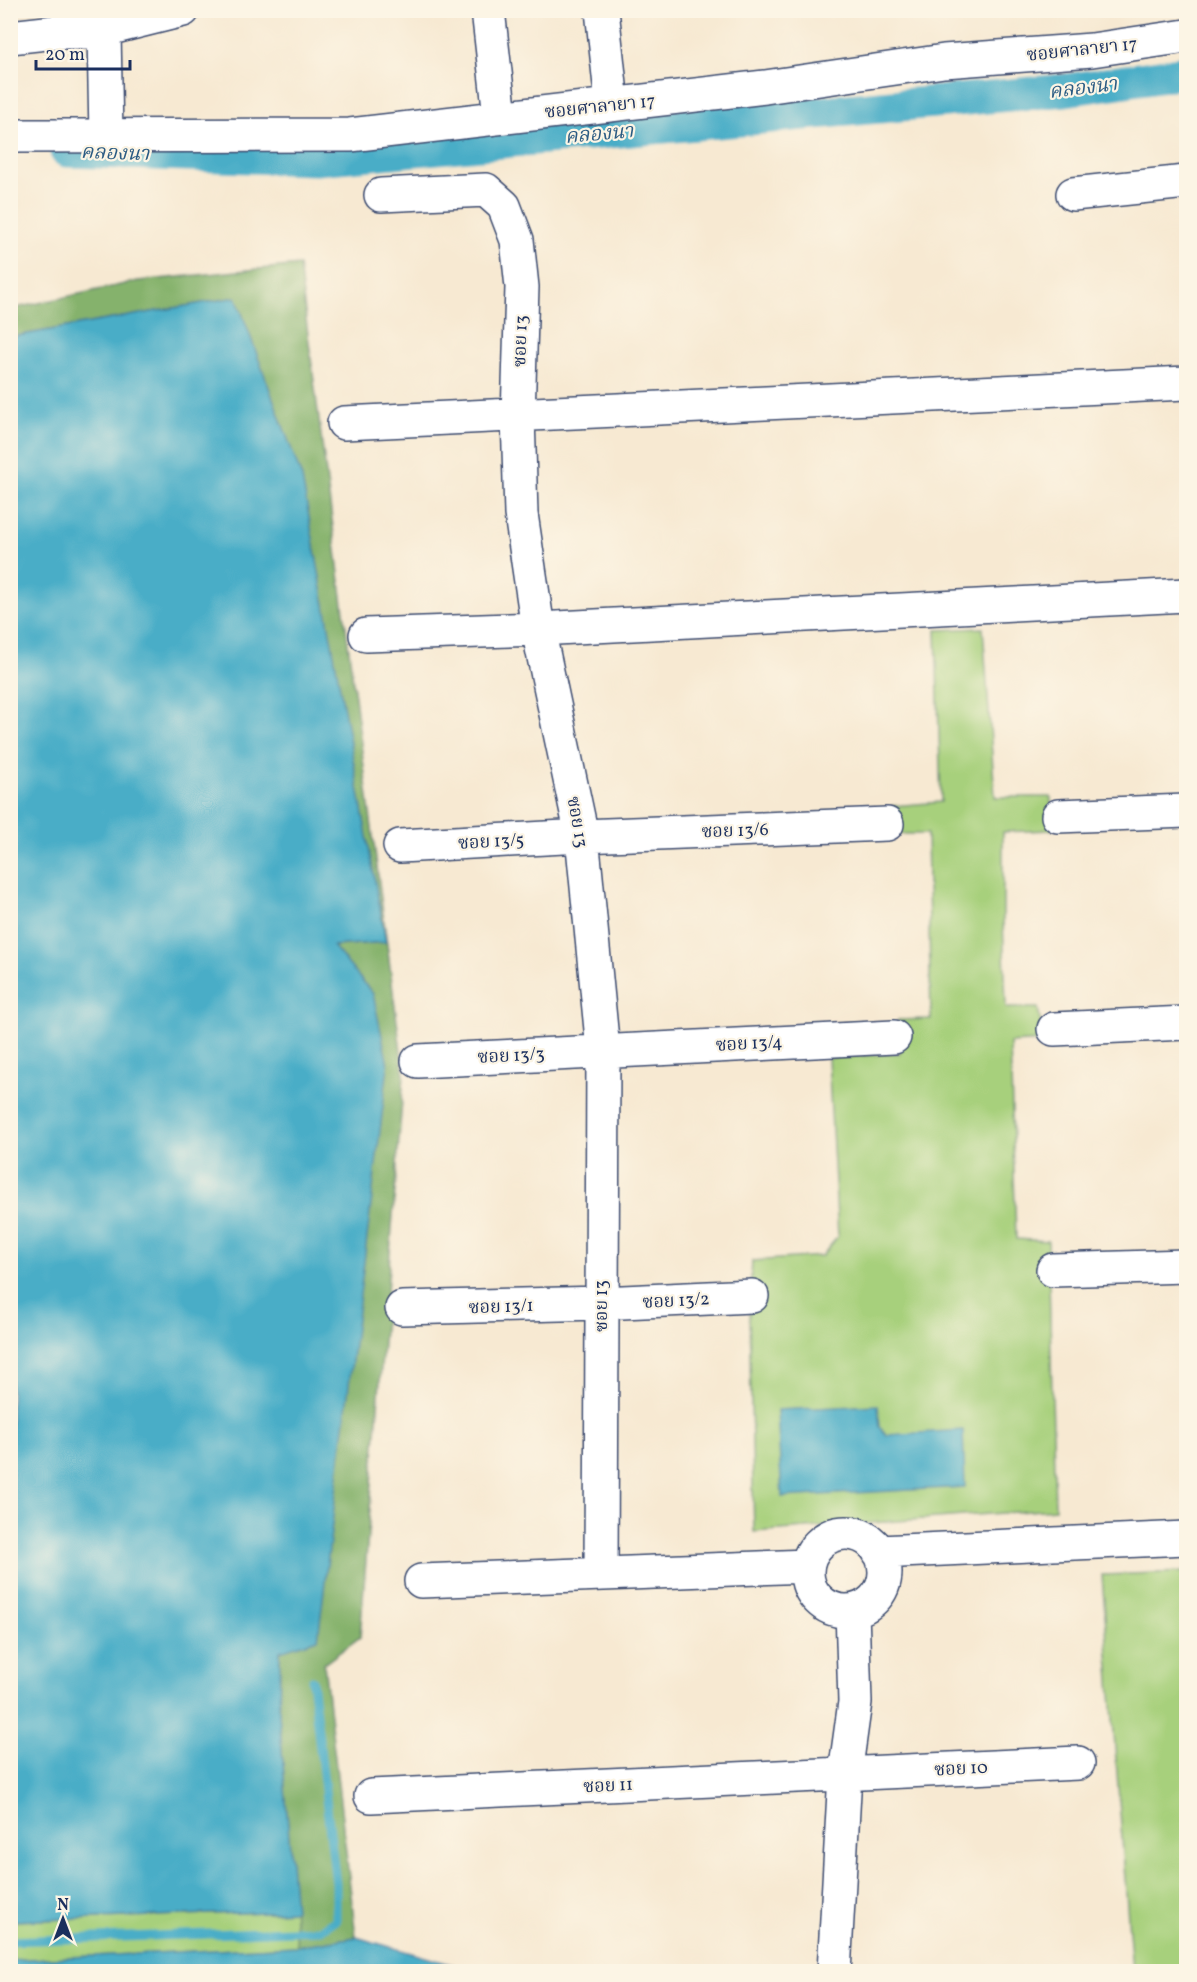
<svg xmlns="http://www.w3.org/2000/svg" width="1197" height="1982" viewBox="0 0 1197 1982" font-family="Vollkorn,'Noto Serif Thai',serif">
	<style>
		.green { fill: #a7d07c; stroke: #61806d; stroke-width: 1.5 }
		.forest { fill: #85b26c; stroke: #507065; stroke-width: 1.5 }
		.water { fill: #48adc7; stroke: #326e92; stroke-width: 1.5 }
		.lines { fill: none; stroke-linecap: round; stroke-linejoin: round }
		.stream { stroke: #48adc7; stroke-width: 9 }
		.canal { stroke: #48adc7; stroke-width: 33 }
		.minor-casing { stroke: #3c4b6f; stroke-width: 36 }
		.minor { stroke: #fff; stroke-width: 33 }
		.labels { text-anchor: middle; stroke-width: 4.5; stroke-linejoin: round; paint-order: stroke }
		.street-label { font-size: 18px; fill: #1b2f5e; stroke: #fcf5e5 }
		.water-label { font-size: 20px; font-style: italic; fill: #2b5b83; stroke: #fcf5e5 }
	</style>
	<rect width="100%" height="100%" fill="#fcf5e5"/>
	<filter id="ink" filterUnits="userSpaceOnUse"><feTurbulence type="fractalNoise" baseFrequency=".0167" numOctaves="2"/><feDisplacementMap in="SourceGraphic" scale="12" xChannelSelector="R" yChannelSelector="G"/><feConvolveMatrix kernelMatrix="1 2 1 2 8 2 1 2 1" color-interpolation-filters="sRGB"/></filter>
	<filter id="wash" filterUnits="userSpaceOnUse"><feTurbulence type="fractalNoise" baseFrequency=".008" numOctaves="4" result="noise"/><feDisplacementMap in="SourceGraphic" scale="24" xChannelSelector="R" yChannelSelector="G"/><feGaussianBlur stdDeviation="1.35" result="paint"/><feColorMatrix in="noise" values="0 0 0 0 0 0 0 0 0 0 0 0 0 0 0 0 0 1.4 0 .05"/><feComposite in="paint" operator="in"/></filter>
	<g filter="url(#wash)">
		<rect width="100%" height="100%" fill="#f7e9d2"/>
		<path class="green" d="M983,628l12,169h56v33l-48,2v86l3,90h32l6,33 -34,2 6,196 32,2 7,268 -301,23 -5,-221 3,-50 70,-5 16,-20 -10,-178 72,-5 -2,-33 33,-1 -4,-185h-33l-2,-28 49,-4 -5,-172z
			M1186,1572v399h-54l-30,-396z
			M295,1911l2,35 -286,14v-39z"/>
		<path class="forest" d="M299,265l105,810 -44,562 -36,27 32,273 -59,9 -18,-232 1,-64 93,-656 -40,-48 53,-4 -150,-645 -225,40v-28l127,-28z"/>
		<path class="water" d="M236,297l66,181 84,464 -53,4 40,48 15,71 -70,574 -38,12 -1,63 16,197 -284,10v-1584z
			M878,1405l2,22 7,8 76,-5 2,57 -183,10 -5,-87z
			M356,1937l118,34h-463v-11l286,-14z"/>
		<g class="lines">
			<path class="stream" d="M10,1941l310,-11 16,-10v-36l-24,-204"/>
			<path class="canal" d="M66,151l250,8 749,-69 121,-18"/>
		</g>
	</g>
	<g filter="url(#ink)">
		<g class="lines">
			<g class="minor-casing">
				<path id="minor" d="M488,10l12,106
					M602,10l10,94
					M95,32l88,-22
					M10,37l45,-5h49l2,104
					M10,136l340,-1 415,-48 179,-26 148,-11 94,-14
					M1073,194l113,-12
					M381,195l105,-5 18,16 13,34 5,47 -4,129 3,98 17,115 44,207 21,214 -2,524
					M344,423l842,-40
					M366,635l172,-6 648,-34
					M1058,816l128,-5
					M400,846l182,-10 305,-12
					M1054,1029l132,-6
					M418,1061l476,-24
					M1053,1270l133,-4
					M402,1308l199,-5 151,-7
					M807 1572a39 39 0 1 1 78 0a39 39 0 1 1-78 0Z
					M879,1552l307,-14
					M421,1581l386,-15
					M371,1796l707,-33
					M834,1972l11,-198 10,-72 -3,-91"/>
			</g>
			<use href="#minor" class="minor"/>
		</g>
	</g>
	<g class="labels">
		<g class="street-label">
			<text transform="translate(1082 49) rotate(-6)" y="6">ซอยศาลายา 17</text>
			<text transform="translate(600 106) rotate(-6)" y="6">ซอยศาลายา 17</text>
			<text transform="translate(520 341) rotate(-88)" y="6">ซอย 13</text>
			<text transform="translate(578 822) rotate(80)" y="6">ซอย 13</text>
			<text transform="translate(735 830) rotate(-2)" y="6">ซอย 13/6</text>
			<text transform="translate(491 841) rotate(-3)" y="6">ซอย 13/5</text>
			<text transform="translate(749 1043) rotate(-3)" y="6">ซอย 13/4</text>
			<text transform="translate(511 1055) rotate(-3)" y="6">ซอย 13/3</text>
			<text transform="translate(676 1300) rotate(-3)" y="6">ซอย 13/2</text>
			<text transform="translate(501 1306) rotate(-2)" y="6">ซอย 13/1</text>
			<text transform="translate(601 1306) rotate(-90)" y="6">ซอย 13</text>
			<text transform="translate(961 1768) rotate(-3)" y="6">ซอย 10</text>
			<text transform="translate(608 1785) rotate(-3)" y="6">ซอย 11</text>
		</g>
		<g class="water-label">
			<text transform="translate(1083 87) rotate(-7)" y="7">คลองนา</text>
			<text transform="translate(599 133) rotate(-5)" y="7">คลองนา</text>
			<text transform="translate(115 152) rotate(2)" y="7">คลองนา</text>
		</g>
	</g>
	<rect width="1197" height="1982" fill="none" stroke="#fcf5e5" stroke-width="36"/>
	<g transform="translate(63 1919)" stroke="#fcf5e5" stroke-width="4.5" paint-order="stroke">
	<path d="M0-4.5L10 22L0 15L-10 22Z" fill="#1b2f5e"/>
	<text y="-9" font-size="16" font-weight="bold" text-anchor="middle" fill="#1b2f5e">N</text>
	</g>
	<path d="M36 60v9h94v-9" fill="none" stroke="#1b2f5e" stroke-width="3"/>
	<text x="45" y="60" font-size="18" fill="#1b2f5e" stroke="#fcf5e5" stroke-width="4.5" paint-order="stroke">20 m</text>
</svg>
